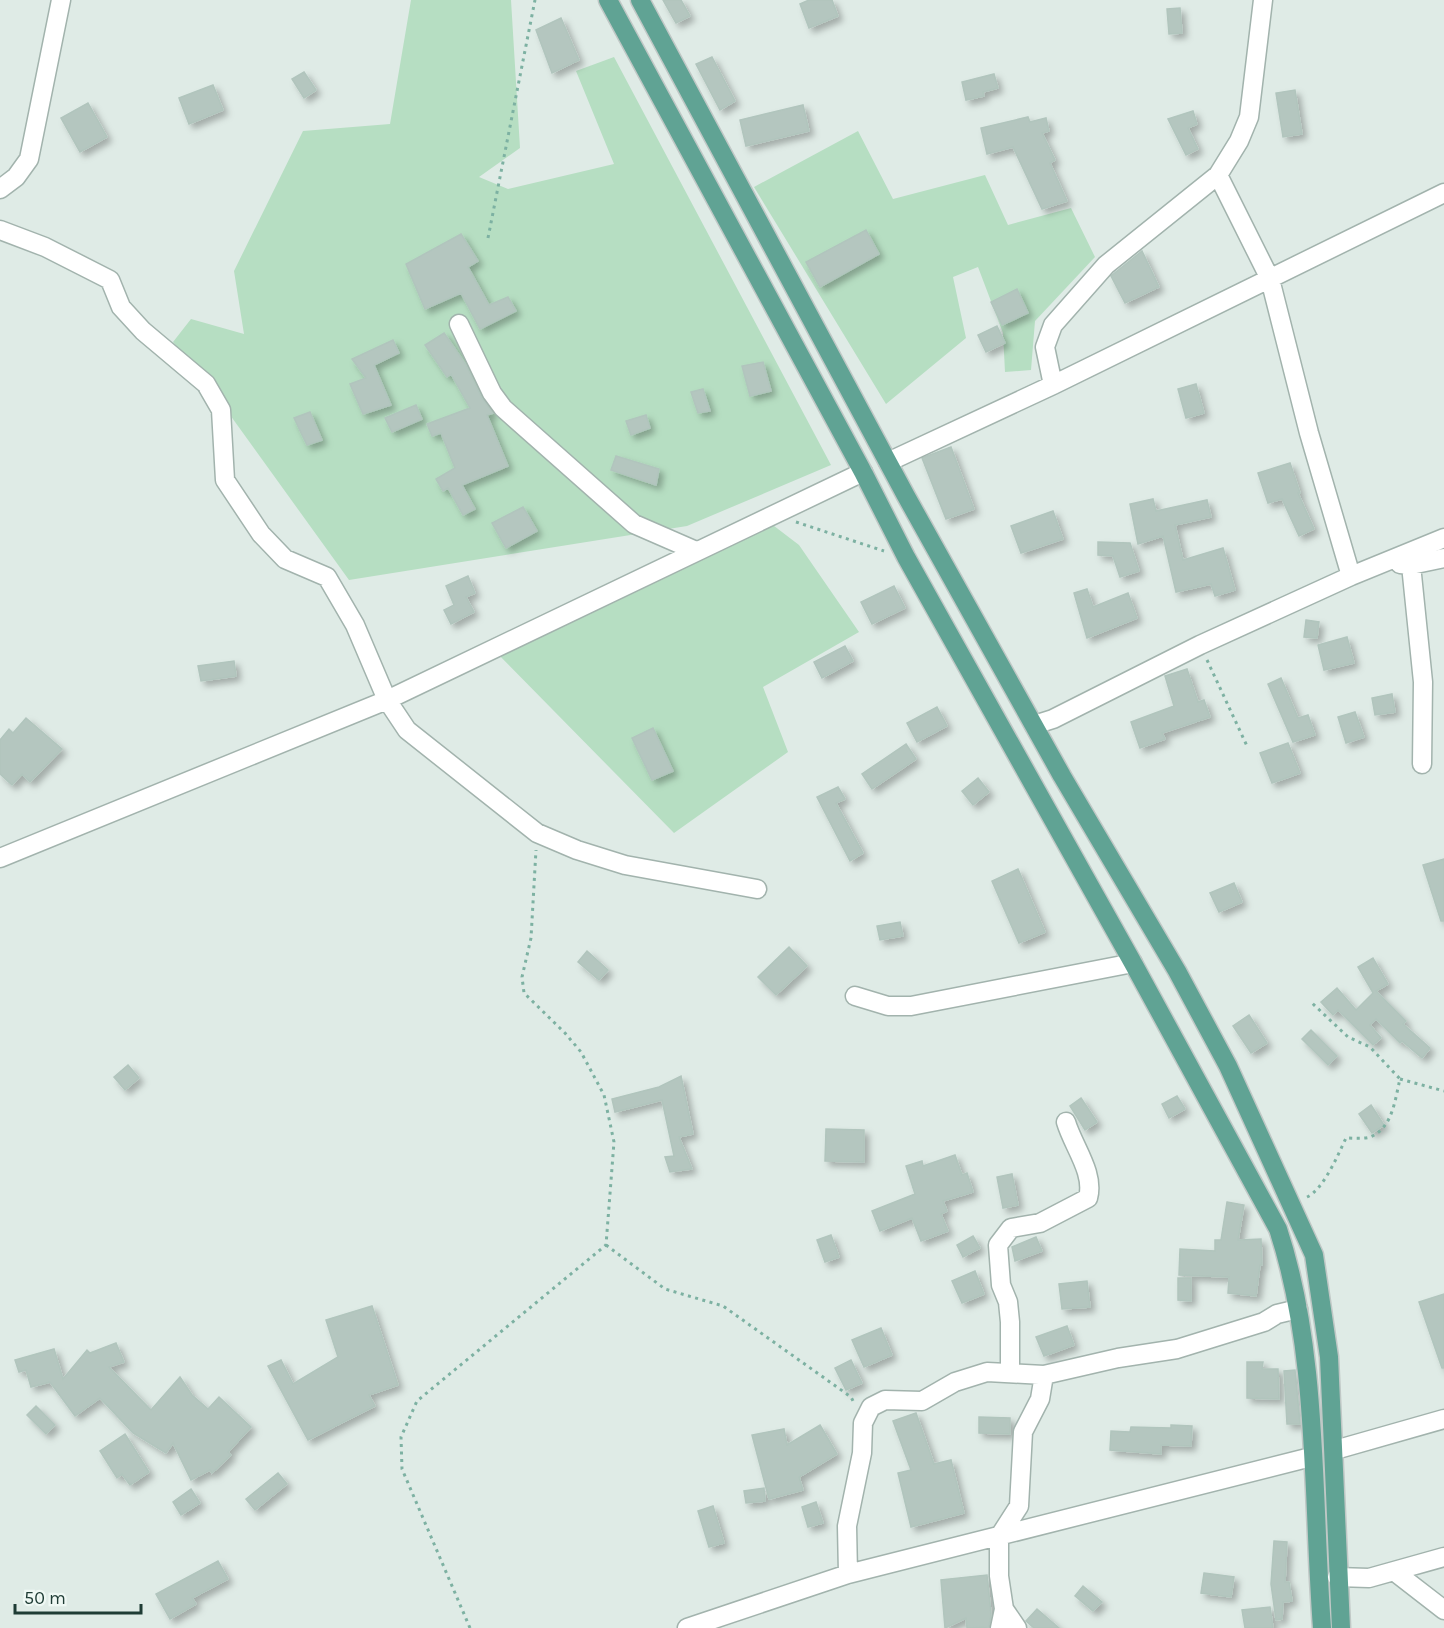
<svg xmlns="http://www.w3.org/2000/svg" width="1444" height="1628" viewBox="0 0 1444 1628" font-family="Karla,sans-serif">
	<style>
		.green { fill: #b6dec2 }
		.building { fill: #b4c6bf; stroke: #b1c5bd; stroke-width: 1.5; filter: url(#shadow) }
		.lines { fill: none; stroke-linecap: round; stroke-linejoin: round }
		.minor-casing { stroke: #a2b3ad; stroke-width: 21 }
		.major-casing { stroke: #c0c8c6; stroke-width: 21 }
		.path { stroke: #7db1a2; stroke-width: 3; stroke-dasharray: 3 4.5; stroke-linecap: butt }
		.minor { stroke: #fff; stroke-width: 18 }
		.major { stroke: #60a394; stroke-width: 18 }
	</style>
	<defs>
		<filter id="shadow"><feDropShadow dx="4.5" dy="4.5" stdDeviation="3" flood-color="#0004"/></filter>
	</defs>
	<rect width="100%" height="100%" fill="#dfebe6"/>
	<path class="green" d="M411,0h100l9,148 -41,29 29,12 106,-25 -38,-93 38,-14 217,408 -144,61 -338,54 -137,-190 -39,-48 18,-23 53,15 -10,-63 69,-140 87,-7z
		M858,131l35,68 92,-24 23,50 63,-17 24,49 -60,64 -4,49 -26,2 -2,-39 -25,-66 -25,10 13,61 -80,66 -132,-217z
		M761,516l38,29 60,87 -96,55 25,65 -114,81 -187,-190z"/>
	<path class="building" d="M663,0h18l9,16 -14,7z
		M809,0h23l6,16 -29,12 -9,-24z
		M1180,8l2,25 -13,1 -2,-25z
		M561,18l18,42 -27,13 -16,-43z
		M712,57l23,44 -15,9 -24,-46z
		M304,72l12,18 -12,8 -12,-19z
		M994,74l4,14 -15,4 1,4 -18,4 -4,-18z
		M213,85l10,25 -34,14 -10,-26z
		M1295,90l7,44 -19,3 -7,-44z
		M88,103l19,34 -27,15 -19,-34z
		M803,105l6,26 -63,15 -6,-26z
		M1193,111l4,13 -9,4 10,21 -12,6 -18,-36z
		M1028,117l2,5 16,-4 3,13 -7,2 13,27 -5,3 17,38 -25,8 -29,-62 -26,7 -6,-26z
		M866,230l13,24 -59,33 -14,-25z
		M461,234l17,27 -10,6 21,38 19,-8 8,14 -36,18 -19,-36 -36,16 -19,-45z
		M1142,251l17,36 -34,16 -14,-27z
		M1017,289l11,24 -26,12 -11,-23z
		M997,326l8,17 -19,9 -8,-17z
		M444,333l22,32 16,33 11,15 -6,2 21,51 -46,19 13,24 -12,6 -15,-27 -5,3 -7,-12 19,-11 -14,-35 -9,3 -5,-12 43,-16 -19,-34 -4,3 -22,-32z
		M393,340l6,13 -25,12 17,40 -28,9 -13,-30 16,-6 -14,-19z
		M763,362l8,29 -21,5 -8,-30z
		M1196,384l8,29 -18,5 -8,-29z
		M703,389l7,22 -12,2 -7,-21z
		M416,405l6,14 -30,13 -7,-14z
		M310,412l12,28 -15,5 -13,-27z
		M646,415l4,13 -19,7 -5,-14z
		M951,447l23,62 -28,10 -24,-61z
		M616,456l43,13 -3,16 -45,-15z
		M1290,463l10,30h-2l16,36 -15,7 -17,-37 -14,4 -10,-30z
		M1153,499l3,12 51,-11 4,17 -36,8 8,35 40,-12 12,42 -20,6 -4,-12 -35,8 -13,-56 -25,8 -8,-40z
		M523,507l14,24 -31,17 -14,-25z
		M1053,511l10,28 -42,14 -10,-27z
		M1098,542l32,1 9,28 -19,6 -7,-21 -15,-1z
		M468,576l7,17 -9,4 8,15 -23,12 -7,-14 10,-5 -8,-19z
		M894,586l11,22 -33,16 -11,-22z
		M1087,589l6,18 35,-14 9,25 -50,20 -13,-45z
		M1306,620l13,2 -2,16 -13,-1z
		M1347,637l7,26 -30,7 -6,-25z
		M845,646l8,15 -31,17 -8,-16z
		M234,661l2,15 -35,5 -3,-15z
		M1187,669l11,33 6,-2 6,17 -48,16 3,6 -25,9 -9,-26 43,-16 -9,-30z
		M1281,678l17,40 10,-3 7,20 -22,7 -25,-58z
		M1392,694l3,18 -20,3 -3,-17z
		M937,707l10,19 -30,16 -10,-19z
		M1355,712l9,25 -18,6 -8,-26z
		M26,718l36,31 -32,33 -8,-8 -10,11 -12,-11v-34l9,-11 4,4z
		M653,728l20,43 -21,9 -20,-42z
		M1288,743l12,30 -28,10 -12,-30z
		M906,744l10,15 -44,30 -10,-15z
		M978,778l11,14 -16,13 -11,-14z
		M838,787l7,12 -9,4 27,50 -13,8 -33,-64z
		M1444,859v62h-3l-18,-56z
		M1018,869l27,63 -26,11 -27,-62z
		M1234,883l8,19 -23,10 -9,-19z
		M900,922l3,14 -23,4 -3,-14z
		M789,947l18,19 -31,29 -18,-18z
		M587,951l21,19 -9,10 -21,-18z
		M1373,958l15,26 -12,7 30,30 -3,3 27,24 -8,10 -20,-17 -2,2 -24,-24 -6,6 11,13 -8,7 -35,-35 -5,5 -12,-13 16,-14 19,22 17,-17 -15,-26z
		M1249,1015l18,28 -16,10 -18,-27z
		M1311,1030l26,26 -9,9 -26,-26z
		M128,1065l11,13 -14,12 -11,-13z
		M681,1076l12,58 -14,3 13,32 -22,3 -5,-15 9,-1 -12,-56 -47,12 -3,-13 47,-12z
		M1177,1096l8,13 -16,9 -7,-14z
		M1081,1098l16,24 -12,8 -15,-24z
		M1371,1105l13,20 -12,8 -13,-19z
		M826,1129l38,1v32l-39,-1z
		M955,1155l7,20 5,-2 6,19 -30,9 4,10 -6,3 7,17 -27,10 -9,-23 -32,13 -8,-20 43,-17 -9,-28 16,-5 1,5z
		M1012,1174l6,31 -15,3 -6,-31z
		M1227,1202l17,3 -6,35 23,-1 1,26h-2l-4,31 -28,-3 1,-16 -50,-2 1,-26 35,2v-11h6z
		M831,1235l8,22 -14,5 -8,-22z
		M973,1236l7,12 -17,9 -6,-12z
		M1036,1237l6,14 -27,10 -3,-14z
		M975,1271l9,23 -22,9 -10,-22z
		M1178,1278h13v23l-13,-1z
		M1087,1281l3,26 -28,2 -3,-25z
		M1444,1294v74h-2l-23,-66z
		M372,1306l26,79 -29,10 6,11 -67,34 -40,-74 13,-6 12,24 45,-27 -12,-37z
		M1067,1326l7,19 -30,11 -8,-19z
		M881,1328l11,27 -28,12 -12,-27z
		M116,1343l8,19 -15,5 42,43 29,-33 12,18 16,14 11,-12 32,30 -23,25 3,3 -19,18 -2,-3 -19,10 -18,-37 -7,10 -33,-20 -33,-35 -25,18 -25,-34 -19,5 -5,-17 -7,2 -4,-12 39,-11 9,30 24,-29 3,3z
		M851,1360l11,23 -16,7 -11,-22z
		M1247,1362h16l-1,7h16l1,30 -32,-1z
		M1295,1370l5,54h-13l-3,-53z
		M36,1406l19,19 -9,9 -19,-19z
		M916,1413l18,51 17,-4 13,53 -53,14 -13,-54 13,-3 -18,-49z
		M979,1417l31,1v16l-31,-1z
		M820,1425l17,29 -38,23 4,13 -34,9 -17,-64 32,-6 3,16z
		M1171,1425l21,1 -1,20 -30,-1v9l-51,-4 1,-19 19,1 1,-5 40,1z
		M125,1434l24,38 -19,13 -8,-11 -5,4 -17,-27z
		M278,1473l9,11 -32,26 -9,-11z
		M764,1488l1,13 -19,2 -2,-12z
		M191,1489l9,14 -19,12 -8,-13z
		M816,1502l7,21 -15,4 -6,-20z
		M713,1506l11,37 -15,4 -11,-36z
		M1274,1541l13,1 -2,40h4l3,19 -9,1 -1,17 -6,1 -5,-36z
		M218,1561l10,18 -36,19 4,6 -26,15 -14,-25z
		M1204,1573l30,4 -3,20 -30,-4z
		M987,1575l4,39 -2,13 -22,1 -1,-10 -21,10 -4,-48z
		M1083,1586l19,16 -9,9 -18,-15z
		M1270,1607l3,21h-28l-3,-18z
		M1037,1609l22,19h-25l-8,-7z"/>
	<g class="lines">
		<g class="minor-casing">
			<path id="minor" d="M1218,175l52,104 39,154 42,143
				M0,189l16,-12 13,-18 32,-159
				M0,230l45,17 65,33 11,27 22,24 63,53 15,26 4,70 36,54 24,25 42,18 28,48 32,75 20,30 130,103 40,17 48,15 132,24
				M459,324l33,69 11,15 131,116 62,27
				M1053,385l-8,-38 8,-22 53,-60 112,-90 21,-34 10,-24 14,-117
				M888,462l165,-77 391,-192
				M1400,564l11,1 33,-7
				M1411,565l12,117 -1,82
				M1034,725l19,-6 147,-74 151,-69 93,-38
				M0,858l387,-158 476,-228
				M855,996l33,10h23l222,-43
				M1010,1373v-51l-2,-20 -7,-17 -3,-40 13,-17 29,-5 48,-25c7,-25 -15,-52 -22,-76
				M1335,1450l109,-31
				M1395,1572l49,38
				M848,1574l-1,-48 15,-73 1,-30 8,-16 14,-7 37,1 33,-19 32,-10 57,3 74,-17 59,-9 87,-27 13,-8 21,-5
				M1337,1577l32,1 75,-21
				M1004,1609l13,19
				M687,1628l161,-54 463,-117
				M1000,1628l4,-19 -5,-33v-39l20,-31 4,-74 17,-33 4,-24"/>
		</g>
		<g class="major-casing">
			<path id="major" d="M608,0l255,472 43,85 227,406 145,266c41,124 34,269 44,399
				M640,0l266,496 156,280 115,195 51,95 86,189 15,102 12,271"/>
		</g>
		<path class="path" d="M488,238l47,-238
			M796,522l88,29
			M1207,660l40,86
			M1400,1079l44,12
			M1307,1197c16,-7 31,-42 39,-59 7,0 18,1 24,-1 23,-9 25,-38 30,-58l-30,-32 -22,-10 -36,-34
			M606,1245l59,44 58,17 128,91 3,6
			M470,1628l-68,-159 -1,-32 16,-36 189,-156 8,-103 -10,-47 -23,-43 -16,-19 -41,-40 -2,-16 9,-39 5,-88"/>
		<use href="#minor" class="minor"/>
		<use href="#major" class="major"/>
	</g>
	<path d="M15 1604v9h126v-9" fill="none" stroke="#1f3c35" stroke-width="3"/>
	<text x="24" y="1604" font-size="18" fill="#1f3c35" stroke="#eff8f4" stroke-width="4.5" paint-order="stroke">50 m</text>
</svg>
